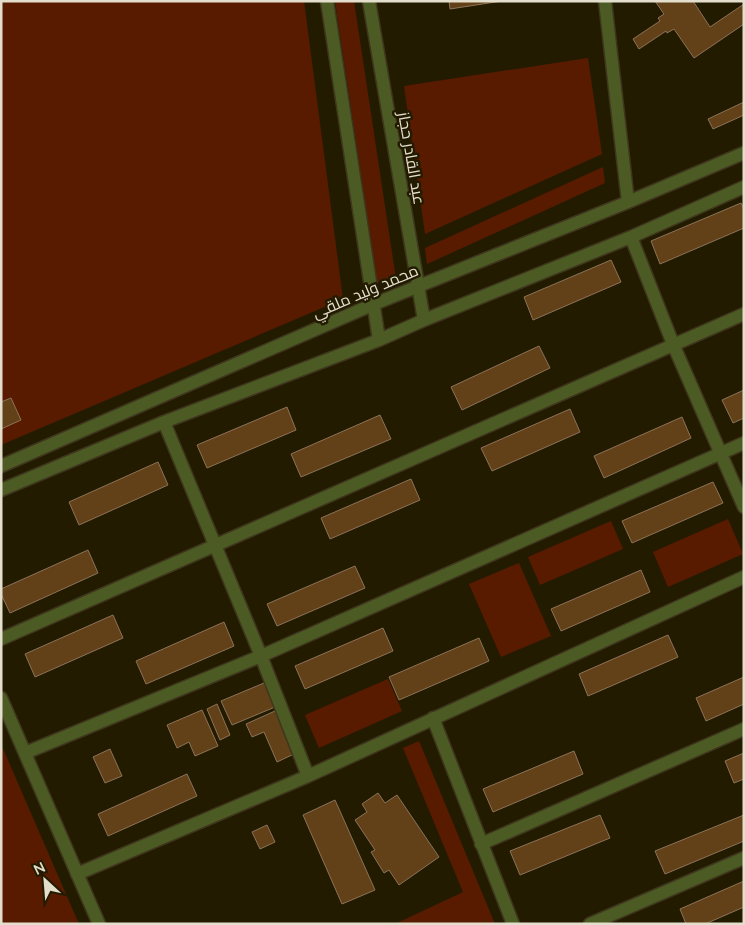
<svg xmlns="http://www.w3.org/2000/svg" width="745" height="925" viewBox="0 0 745 925" font-family="Lato,Cairo,sans-serif">
	<style>
		.green { fill: #591b00 }
		.building { fill: #624018; stroke: #8c7359 }
		.lines { fill: none; stroke-linecap: round; stroke-linejoin: round }
		.minor-casing { stroke: #3e361d; stroke-width: 15 }
		.minor { stroke: #4c5b23; stroke-width: 12 }
		.labels { text-anchor: middle; stroke-width: 5; stroke-linejoin: round; paint-order: stroke }
		.street-label { font-size: 16px; fill: #e4dfcd; stroke: #231b00 }
	</style>
	<rect width="100%" height="100%" fill="#231b00"/>
	<path class="green" d="M1,1h303l39,298 -342,146z
		M335,1h19l42,278 -19,3z
		M588,58l14,96 -177,80 -21,-148z
		M603,167l2,16 -178,81 -2,-16z
		M728,519l15,35 -75,33 -15,-35z
		M611,521l12,28 -83,36 -12,-28z
		M519,563l32,73 -50,21 -32,-73z
		M388,679l14,32 -83,37 -14,-33z
		M419,741l76,183h-100l68,-32 -60,-144z
		M1,744l78,180h-78z"/>
	<path class="building" d="M449,1h53l-52,8z
		M655,1h38l17,26 34,-23v20l-50,34 -20,-29 -7,4 -1,-2 -27,18 -6,-10 27,-18 -2,-3 6,-4z
		M744,102v13l-31,14 -5,-10z
		M741,203l3,6v19l-84,36 -9,-23z
		M611,260l10,22 -88,38 -9,-23z
		M539,346l11,22 -88,42 -11,-23z
		M744,390v28l-11,5 -11,-23z
		M11,398l10,22 -20,9v-27z
		M287,407l9,23 -89,38 -10,-23z
		M570,409l10,23 -88,39 -11,-23z
		M380,415l11,24 -90,38 -10,-23z
		M682,417l9,21 -87,40 -10,-22z
		M158,462l10,23 -89,40 -10,-23z
		M411,479l9,21 -90,39 -9,-21z
		M713,482l10,21 -91,40 -10,-22z
		M88,550l10,23 -88,40 -9,-19v-5z
		M355,566l10,22 -88,38 -10,-22z
		M641,570l9,22 -89,39 -10,-22z
		M113,615l10,23 -88,39 -10,-23z
		M224,622l10,24 -88,38 -10,-23z
		M383,628l10,23 -88,38 -10,-23z
		M668,635l10,22 -90,39 -9,-22z
		M479,638l10,23 -90,39 -10,-23z
		M744,677v27l-38,17 -10,-23z
		M264,683l11,24 -43,18 -11,-24z
		M217,704l13,31 -10,5 -13,-31z
		M202,710l16,36 -23,10 -6,-14 -12,6 -10,-23z
		M275,711l19,43 -17,8 -13,-30 -12,5 -6,-13z
		M110,749l12,27 -17,7 -12,-26z
		M574,751l9,23 -90,38 -10,-23z
		M744,753v26l-10,4 -9,-22z
		M187,774l10,22 -89,40 -10,-22z
		M378,793l7,10 12,-8 42,62 -40,28 -10,-15 -5,3 -13,-21 4,-2 -20,-30 12,-8 -5,-8z
		M335,800l40,90 -33,14 -39,-89z
		M600,815l10,23 -90,37 -10,-24z
		M744,815v26l-79,33 -10,-23z
		M267,825l8,17 -15,7 -8,-17z
		M744,881v26l-39,17h-19l-6,-15z"/>
	<g class="lines">
		<g class="minor-casing">
			<path id="minor" d="M327,1l52,339
				M369,1l55,319
				M605,1l23,201
				M631,237l42,107 71,163
				M164,422l97,234 47,120
				M1,466l373,-162 254,-102 116,-49
				M1,490l163,-68 215,-82 45,-20 207,-83 113,-50
				M1,639l743,-325
				M1,698l98,226
				M433,718l80,206
				M25,753l236,-97 483,-213
				M481,844l263,-115
				M77,874l231,-98 436,-199
				M590,924l154,-66"/>
		</g>
		<use href="#minor" class="minor"/>
	</g>
	<g class="labels">
		<g class="street-label">
			<text transform="translate(412 158) rotate(80)" y="6">عبد القادر حجاز</text>
			<text transform="translate(365 291) rotate(-23)" y="6">محمد وليد ملقي</text>
		</g>
	</g>
	<rect width="745" height="925" fill="none" stroke="#e4dfcd" stroke-width="5"/>
	<g transform="translate(45 880) rotate(334)" stroke="#231b00" stroke-width="4" paint-order="stroke">
	<path d="M0-4L9 19L0 12L-9 19Z" fill="#e4dfcd"/>
	<text y="-8" font-size="14" font-weight="bold" text-anchor="middle" fill="#e4dfcd">N</text>
	</g>
</svg>
